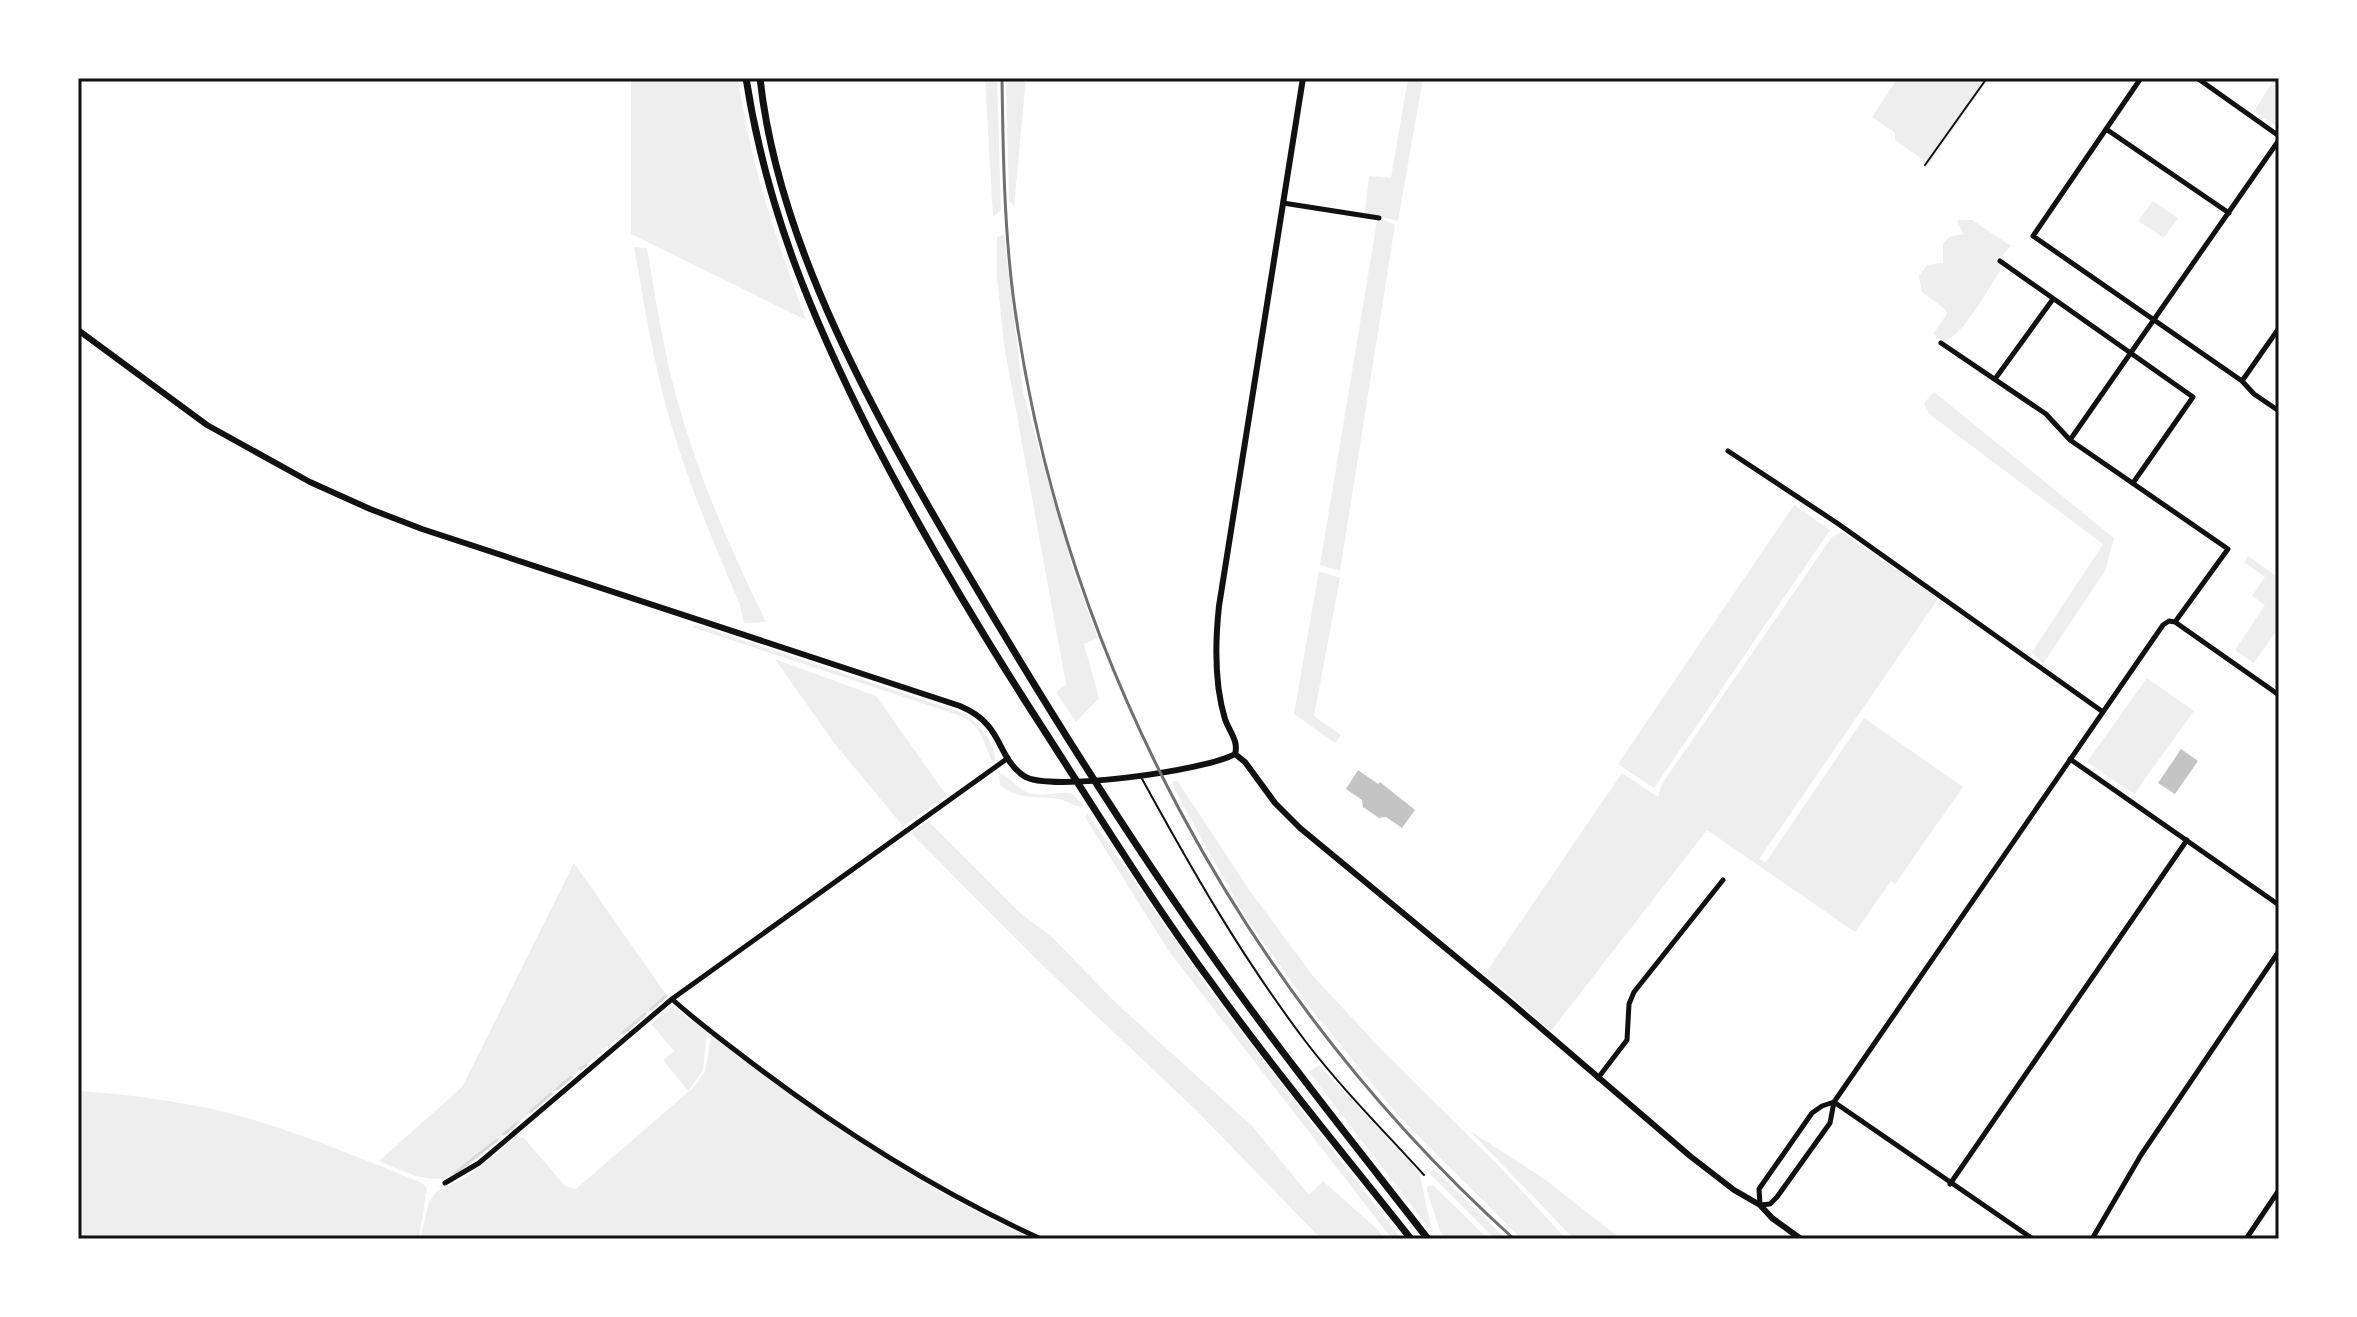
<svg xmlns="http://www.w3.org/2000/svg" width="2357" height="1317" viewBox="0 0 2357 1317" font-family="Roboto,sans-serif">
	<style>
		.green { fill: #eee }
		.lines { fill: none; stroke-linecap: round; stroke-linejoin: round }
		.stream { stroke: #d9d9d9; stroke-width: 3 }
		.building { fill: #c4c4c4 }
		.path { stroke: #111; stroke-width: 2 }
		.service { stroke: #111; stroke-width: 2 }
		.minor { stroke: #111; stroke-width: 5 }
		.tertiary { stroke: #111; stroke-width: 6 }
		.primary { stroke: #111; stroke-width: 7 }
		.rail { stroke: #707070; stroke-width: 3 }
		.neatline { fill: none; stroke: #111; stroke-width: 3 }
	</style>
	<rect width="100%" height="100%" fill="#fff"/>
	<path class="green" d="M631,78h107c12,84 38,162 68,242l-175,-86z
		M985,78h12l4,132 -8,7z
		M1006,78h20l-12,128 -5,-5z
		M1408,78h15l-25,143 -33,-8 4,-37 22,2z
		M1898,78h91l-60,86 -34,-24v-7l-23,-16z
		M2275,78h4l-1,49 -24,-16z
		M2153,201l25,17 -14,20 -26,-17z
		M1384,220l11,5 -55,346 -20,-6 57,-344z
		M1959,220h13l39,26 -12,13 3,9c-15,22 -35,62 -57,74l-12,-8 14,-20 -1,-4 -24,-18 -3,-16 8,-11 16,-2v-19l6,-7 15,-3 -7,-12z
		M1004,235l19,157 52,184 23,62 -14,6 15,54 -23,24 -20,-30 10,-8 -62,-339 -7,-68v-40z
		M634,247l13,1c9,53 17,106 32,158 21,75 53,146 87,216l-22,1 -4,-18c-25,-59 -50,-117 -68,-178 -18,-59 -27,-120 -38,-180z
		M1934,392l180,146 -9,33 -62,93 -11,-12 71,-108 -174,-130 -5,-11z
		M1794,505l36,25 -176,258 -36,-24z
		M1842,532l95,66 -1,4 -177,257 7,3 98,-144 99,69 -68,97 -4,-3 -36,51 -148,-102 -156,201 -66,-57 137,-201 36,24 4,-13 170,-247z
		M2248,556l31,22v49l-25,36 -19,-13 30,-45 -13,-9 13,-19 -21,-15z
		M1319,571l21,7 -26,138 27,19 -6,8 -41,-29z
		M697,625l269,89c13,11 33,32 28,50 -10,-16 -9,-36 -33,-48l-269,-89z
		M775,659l101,37 71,100 -44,30 -69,-83z
		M2147,678l47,33 -60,83 -47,-32z
		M999,773c11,3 16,14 27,19 14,6 30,-1 45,1l13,13c-10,2 -15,-5 -25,-7 -22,-4 -41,2 -59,-14z
		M1177,780l73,111 63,85 68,73 116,115 69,75h-44l-121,-120 -89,-109 -67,-94 -69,-124 -4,-10z
		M1087,813l123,178 191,248h-9l-224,-289 -83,-133z
		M928,821l92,92 32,24 63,65 137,124 57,69 14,-14 53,47 9,11h-64l-125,-129 -161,-152 -124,-125z
		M574,863l93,133 -207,176c-28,16 -54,0 -81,-11l83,-74z
		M671,1007l4,1 32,23 -4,39 -15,21 -25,-31 11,-9 -23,-27z
		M712,1033c99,78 204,154 321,206h-613l9,-37 8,-11 34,-16 45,-38 8,1 41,48 11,3 119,-103 10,-15z
		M1319,1065l97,104 4,7 12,56 -123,-160z
		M78,1091c59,4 120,12 176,29 57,17 113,41 168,63l5,5 -8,51h-341z
		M1470,1131l73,47 78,61h-47z
		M1434,1169l72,70h-11l-66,-66z
		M1433,1185l55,54h-42l-6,-8 -13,-40v-4z"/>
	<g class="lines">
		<path class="stream" d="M651,1009l15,-13
			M623,1033l22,-19
			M580,1069l6,-4
			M557,1089l14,-12
			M530,1112l21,-18
			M504,1134l12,-10
			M455,1173l42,-33"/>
	</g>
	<path class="building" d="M2181,749l17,12 -23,33 -17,-11z
		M1358,770l20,14 2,-2 35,28 -13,18 -16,-11 -7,1 -16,-11 -1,-7 -16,-11z"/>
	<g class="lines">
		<path class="path" d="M1925,165l62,-87"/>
		<path class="service" d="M1141,777c51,93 100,179 165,265 36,47 78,89 118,133"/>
		<path class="minor" d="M2141,78l-108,158 209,145 12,13 25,17
			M2197,78l82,58
			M2106,129l123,84
			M1283,203l96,15
			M2000,261l193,136 -60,86
			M1941,343l105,71 24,26 158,109 -53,73
			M1995,379l58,-80
			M2242,381l37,-53
			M2070,440l209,-300
			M1728,451l109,72 266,189
			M2070,759l209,146
			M672,999c23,21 47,39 72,58 91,70 192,134 297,182
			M1598,1078l29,-38 2,-36 5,-12 89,-112
			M1834,1102l-12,4 -10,7 -53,76 1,16 10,-1 7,-7 53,-74 4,-21 329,-477 6,-4 6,1 104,73
			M1834,1102l199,137
			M445,1183l34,-20 193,-164 336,-241
			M1950,1184l237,-344
			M2092,1239l49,-84 138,-204
			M2246,1239l33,-49"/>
		<path class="tertiary" d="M78,330l129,95 103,57 60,27 52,20 538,177c45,19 35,50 64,70 24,17 184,-6 211,-22
			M1235,754l10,8 30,41 25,25 207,171 183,157 44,34 26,15 12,13 29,21
			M1235,754c4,-13 -6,-23 -10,-35 -11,-36 -10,-76 -6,-113l84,-528"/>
		<path class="primary" d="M746,78c20,130 66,240 125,357 49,95 103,186 160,275 59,91 116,185 180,272 63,88 133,172 200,257
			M760,78c18,169 117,341 202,486 80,136 164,271 256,400 67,94 139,184 210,275"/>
		<path class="rail" d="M1002,78c1,72 2,145 11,217 48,362 231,700 501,944"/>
	</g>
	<rect width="2357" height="1317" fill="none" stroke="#ffffff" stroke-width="160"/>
	<rect x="80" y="80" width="2197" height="1157" class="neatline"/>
</svg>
